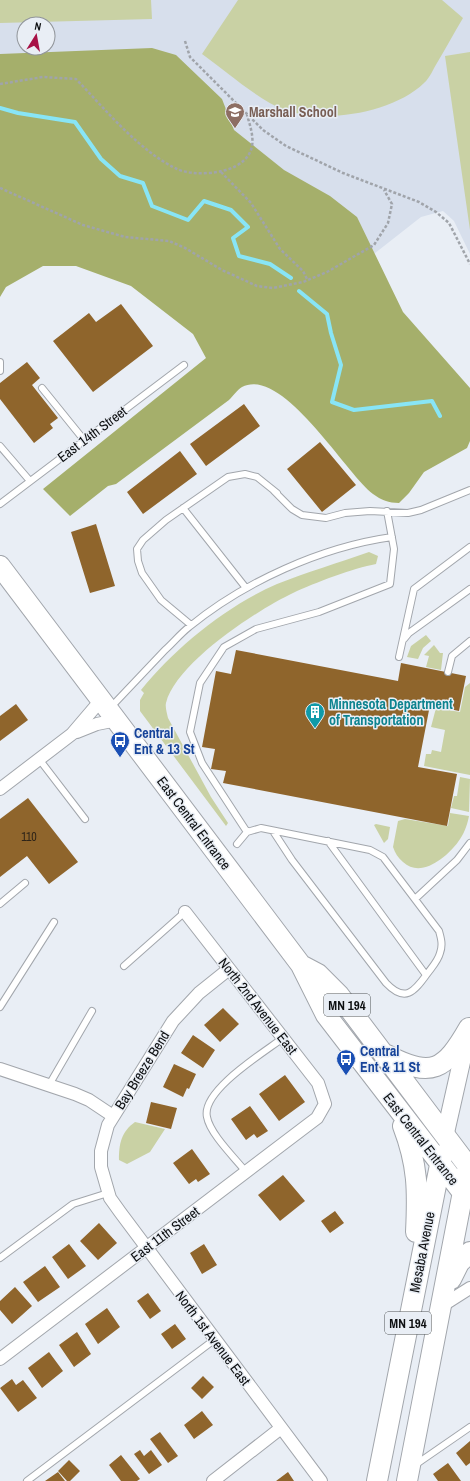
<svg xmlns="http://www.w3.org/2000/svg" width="470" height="1481" viewBox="0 0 470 1481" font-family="'Archivo Narrow',sans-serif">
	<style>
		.built { fill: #d7dfec; fill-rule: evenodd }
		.green { fill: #c9d1a4 }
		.forest { fill: #a5af6b }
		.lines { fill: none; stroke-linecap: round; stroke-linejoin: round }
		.stream { stroke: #88e5f6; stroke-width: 4 }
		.building { fill: #8f652c }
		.service-casing { stroke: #a2a6ac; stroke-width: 8 }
		.minor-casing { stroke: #a2a6ac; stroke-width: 14 }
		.secondary-casing { stroke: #a2a6ac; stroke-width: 19 }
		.trunk-casing { stroke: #a2a6ac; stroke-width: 22 }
		.path { stroke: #a0a4aa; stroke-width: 2.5; stroke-dasharray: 3 2; stroke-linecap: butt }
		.service { stroke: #fff; stroke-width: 6 }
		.minor { stroke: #fff; stroke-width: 12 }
		.secondary { stroke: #fff; stroke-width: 17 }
		.trunk { stroke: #fff; stroke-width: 20 }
		.labels { text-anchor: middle; stroke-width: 3; stroke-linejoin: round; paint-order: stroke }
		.number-label { font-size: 12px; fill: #2e2418 }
		.shield { fill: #e9eef5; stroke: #4f5255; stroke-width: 1 }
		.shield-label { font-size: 13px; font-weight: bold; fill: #0d0f11 }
		.education-label { font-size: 14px; font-weight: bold; fill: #785e54; stroke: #e9eef5; text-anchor: start }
		.street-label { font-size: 14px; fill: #0d0f11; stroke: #e9eef5 }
		.culture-label { font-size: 14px; font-weight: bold; fill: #0d838f; stroke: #e9eef5; text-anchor: start }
		.transit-label { font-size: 14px; font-weight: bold; fill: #164399; stroke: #e9eef5; text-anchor: start }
	</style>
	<rect width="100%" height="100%" fill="#e9eef5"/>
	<path class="built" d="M0,0h470v254l-16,-33 -11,-10 -22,6 -102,80 -319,-51zM24,24h24v24h-24z"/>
	<path class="green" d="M0,0h151l1,19 -152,4z
		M238,0h204l21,18c-9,15 -17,30 -26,45 -4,6 -7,15 -13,20 -31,30 -99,41 -139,27 -27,-10 -59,-39 -83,-56z
		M470,52v178l-25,-174z
		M369,552l9,4 -2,8c-22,4 -62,19 -83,29 -36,17 -117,70 -127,110 -1,4 1,10 2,15l43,79 17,26 -2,3 -86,-115v-11l4,-7 -3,-3c34,-42 85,-84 136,-106 30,-12 61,-21 92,-32z
		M426,635l5,6 -8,7 -5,11 -11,-2 4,-11z
		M434,645l6,8h3l-2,17 -15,-3 3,-11 -5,-1z
		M470,683v92l-46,-9 2,-12h5l1,-4 9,2 4,-22 -14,-3 5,-19 24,4 5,-25z
		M460,777l10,2 -1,33 -18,-4 3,-12h3z
		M450,813l19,3c-2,10 -5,18 -11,26 -11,15 -37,37 -55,20 -5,-4 -8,-9 -10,-15l5,-26 7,-2 43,7z
		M376,824l14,3 -2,12 -4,4 -10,-18z
		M135,1122l30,7 -15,23 -23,12 -8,-4c0,-16 2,-28 16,-38z"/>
	<path class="forest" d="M152,48l24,7 46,44 12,31 50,40 46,26 27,21 46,95 67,76v53l-3,7 -43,24 -15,21 -10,10c-10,0 -18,-3 -26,-9 -27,-20 -90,-128 -131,-107 -5,3 -9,9 -13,13l-113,84 -8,2 -38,30 -27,-27 163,-131 -13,-24 -62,-48 -55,-20h-33l-37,21 -6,10v-243z"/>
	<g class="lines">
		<path class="stream" d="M0,108l18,5 57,9 26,37 19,17 23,7 9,23 36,14 16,-19 27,9 17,17 -15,11 6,18 31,8 21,14
			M299,291l28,23 4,19 10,32 -9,37 22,8 78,-9 8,15"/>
	</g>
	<path class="building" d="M121,304l32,42 -60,46 -40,-51 36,-28 7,9z
		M27,362l13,16 -8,7 26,33 -8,6 3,4 -19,15 -34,-44v-16z
		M244,404l16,22 -54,40 -16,-22z
		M320,442l36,43 -34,27 -35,-43z
		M180,451l17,23 -54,40 -16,-22z
		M96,524l19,62 -25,7 -19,-61z
		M236,650l162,31 3,-18 65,13 -7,35 -29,-6 -12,62 39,7 -10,52 -224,-43 3,-12 -15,-2 4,-20 -13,-2 14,-76 15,3z
		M16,704l12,16 -28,21v-25z
		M28,798l50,64 -29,22 -22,-28 -27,21v-58z
		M223,1008l16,16 -19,18 -16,-17z
		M193,1035l22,15 -12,18 -22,-15z
		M174,1064l22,10 -7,15 -2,-1 -4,9 -20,-10z
		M285,1075l20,27 -26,19 -20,-27z
		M151,1102l26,6 -6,21 -25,-6z
		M250,1106l18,25 -11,7 -3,-4 -8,6 -15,-21z
		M192,1149l18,25 -12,8 -2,-3 -7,5 -16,-21z
		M283,1175l22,26 -25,20 -22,-26z
		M335,1211l9,12 -14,10 -9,-12z
		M99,1223l18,20 -19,17 -18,-19z
		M69,1244l17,22 -18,13 -16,-22z
		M204,1244l13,21 -15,9 -12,-21z
		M45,1266l15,21 -22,15 -15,-20z
		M15,1287l17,19 -20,18 -12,-14v-9z
		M148,1293l13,18 -11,8 -13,-18z
		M107,1308l13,19 -22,17 -13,-20z
		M175,1324l11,15 -14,10 -11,-15z
		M77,1332l14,22 -17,13 -15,-22z
		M49,1352l14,19 -21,17 -14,-20z
		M203,1376l11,11 -12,12 -11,-11z
		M12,1379l4,6 7,-5 14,18 -19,14 -18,-24z
		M202,1411l11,14 -19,14 -10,-14z
		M160,1432l18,24 -10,7 -18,-24z
		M470,1441v22l-4,3 -10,-13z
		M140,1450l4,6 7,-6 11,15 -13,9 -15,-20z
		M121,1455l19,24 -3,2h-16l-12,-16z
		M69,1460l11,11 -10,10h-3l-9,-10z
		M448,1463l13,18h-23l-5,-7z
		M58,1472l7,9h-20z
		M288,1472l6,9h-18z"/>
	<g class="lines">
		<g class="service-casing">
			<path id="service" d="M0,362v9
				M42,388l42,52
				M0,446l30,35
				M274,491l18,18 10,6 24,3 19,-5 25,-2 38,2 13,-3 49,-20
				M0,504l184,-139
				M183,508l63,80
				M191,625l-30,-25 -19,-27 -4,-12 -1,-12 6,-9 23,-20 62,-43 17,-3 12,3 20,16
				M404,639l5,-6 61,-44
				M399,657l15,-68 56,-42
				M448,672l4,-16 18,-15
				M111,707c18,-19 36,-38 54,-57 8,-7 15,-16 24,-23 55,-45 132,-80 203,-90
				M39,759l46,60
				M247,832l-45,-69 -12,-31 10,-49 24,-36 32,-18 63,-17 71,-28 4,-35 -7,-38
				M328,841l98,134
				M237,844l10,-12 14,-4 109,22 13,7 56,74c2,7 4,14 1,22 -2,8 -8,14 -13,21 -13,18 -22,29 -41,9l-94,-123 -19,-29
				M415,899l42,-39 13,-17
				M0,904l25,-21
				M124,966l61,-54
				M0,1007l54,-85
				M49,1085l43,-74
				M246,1172c-11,-14 -36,-38 -39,-55 -6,-26 56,-64 76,-79
				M0,1258l73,-54 35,-11
				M415,1465l55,-38
				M27,1481l187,-141"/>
		</g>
		<g class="minor-casing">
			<path id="minor" d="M77,732l20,-8 20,-4
				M0,789l72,-55 29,-34
				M229,969l-30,24 -26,28 -65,104 -7,26v16l9,31 10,14 201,269
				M0,1069l75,25 14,6 24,16
				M440,1307l30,-19
				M0,1359l309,-235 8,-6 8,-14 -7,-21 -133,-171
				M213,1481l68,-53"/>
		</g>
		<g class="secondary-casing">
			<path id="secondary" d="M445,1135l23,-102"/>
		</g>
		<g class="trunk-casing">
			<path id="trunk" d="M0,566l301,399 25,50 137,178
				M301,965l17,9 21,21 129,171 -61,315
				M387,1055c45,24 58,15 82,-27
				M403,1126c15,39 15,65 13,106
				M451,1279l8,-16 11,-11
				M377,1481l65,-326"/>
		</g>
		<path class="path" d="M185,41l5,16 73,73 23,16 57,27 76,29 17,10 13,11 21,41
			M0,84l43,-7 33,2c29,30 63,72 101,90 15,7 44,5 59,-3 23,-13 17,-31 11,-51
			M221,172l30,31 29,46 23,22 4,8
			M0,188l83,37 42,12 44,4 16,7 37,22 35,16 16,2 30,-6 24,-10 47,-27 14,-22 4,-19 -8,-14"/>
		<use href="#service" class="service"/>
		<use href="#minor" class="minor"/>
		<use href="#secondary" class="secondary"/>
		<use href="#trunk" class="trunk"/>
	</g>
	<defs>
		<g id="school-pin" transform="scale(1)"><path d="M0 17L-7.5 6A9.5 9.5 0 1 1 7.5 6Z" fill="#8d6e63" stroke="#e9eef5"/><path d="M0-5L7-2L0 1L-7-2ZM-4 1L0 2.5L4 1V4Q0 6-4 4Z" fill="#fff"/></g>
		<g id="building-pin" transform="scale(1)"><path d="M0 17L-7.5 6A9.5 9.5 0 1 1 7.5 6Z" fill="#0f9aa8" stroke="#e9eef5"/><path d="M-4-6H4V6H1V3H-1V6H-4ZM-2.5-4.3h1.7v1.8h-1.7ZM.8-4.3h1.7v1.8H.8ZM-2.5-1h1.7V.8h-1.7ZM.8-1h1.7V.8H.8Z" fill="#fff"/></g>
		<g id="bus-pin" transform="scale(1)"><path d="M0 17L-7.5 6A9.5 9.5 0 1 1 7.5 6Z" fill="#1a4fb4" stroke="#e9eef5"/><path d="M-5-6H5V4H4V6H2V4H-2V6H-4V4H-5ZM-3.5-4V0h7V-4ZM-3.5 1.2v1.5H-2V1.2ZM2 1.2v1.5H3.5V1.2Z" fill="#fff"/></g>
	</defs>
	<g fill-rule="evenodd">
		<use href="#school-pin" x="235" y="112"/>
		<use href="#building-pin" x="315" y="712"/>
		<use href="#bus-pin" x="120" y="741"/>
		<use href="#bus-pin" x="346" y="1059"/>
	</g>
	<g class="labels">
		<g class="number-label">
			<text x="29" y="841">110</text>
		</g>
		<g class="shield">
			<rect x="324" y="994" width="46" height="22" rx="3"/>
			<rect x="385" y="1312" width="46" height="22" rx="3"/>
		</g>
		<g class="shield-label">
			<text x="347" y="1010">MN 194</text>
			<text x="408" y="1328">MN 194</text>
		</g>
		<g class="education-label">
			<text x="249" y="117">Marshall School</text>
		</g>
		<g class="street-label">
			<text transform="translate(92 434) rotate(-37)" y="5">East 14th Street</text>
			<text transform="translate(194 823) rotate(53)" y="5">East Central Entrance</text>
			<text transform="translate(258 1006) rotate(52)" y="5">North 2nd Avenue East</text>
			<text transform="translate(142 1070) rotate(-58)" y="5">Bay Breeze Bend</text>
			<text transform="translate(421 1139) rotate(52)" y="5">East Central Entrance</text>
			<text transform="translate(165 1234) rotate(-37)" y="5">East 11th Street</text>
			<text transform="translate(422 1252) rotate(-79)" y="5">Mesaba Avenue</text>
			<text transform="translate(213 1338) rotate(53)" y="5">North 1st Avenue East</text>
		</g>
		<g class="culture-label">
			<text x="329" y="709">Minnesota Department<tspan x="329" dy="16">of Transportation</tspan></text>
		</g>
		<g class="transit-label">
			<text x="134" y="738">Central<tspan x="134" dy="16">Ent &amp; 13 St</tspan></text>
			<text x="360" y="1056">Central<tspan x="360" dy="16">Ent &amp; 11 St</tspan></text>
		</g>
	</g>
	<g transform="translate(36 36) rotate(11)"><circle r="19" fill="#e9eef5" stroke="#91959a"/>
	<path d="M0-3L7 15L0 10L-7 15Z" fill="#a71146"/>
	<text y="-6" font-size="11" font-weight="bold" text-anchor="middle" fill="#0d0f11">N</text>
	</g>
</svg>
